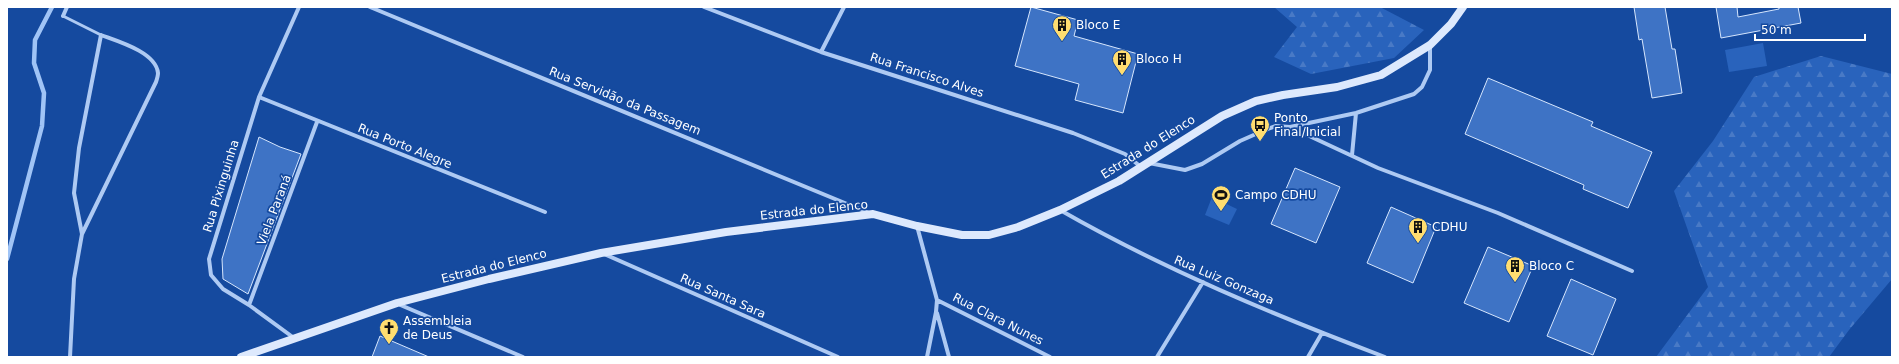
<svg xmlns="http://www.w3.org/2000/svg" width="1899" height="364" viewBox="0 0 1899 364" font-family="'DejaVu Sans',sans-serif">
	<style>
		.forest { fill: url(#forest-firs) }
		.pitch { fill: #2963bc }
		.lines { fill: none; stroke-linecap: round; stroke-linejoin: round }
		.stream { stroke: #a0c4f6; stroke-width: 4.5 }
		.building { fill: #3e73c5; stroke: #d6e6fd }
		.lane { stroke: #aecaf3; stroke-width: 3 }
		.street { stroke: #aecaf3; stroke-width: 4 }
		.secondary { stroke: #dde9fd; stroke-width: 8 }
		.labels { text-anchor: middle; stroke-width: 3.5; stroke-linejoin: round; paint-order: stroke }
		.poi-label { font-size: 12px; fill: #fff; stroke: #154a9f; text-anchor: start }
		.street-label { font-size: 12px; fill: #fff; stroke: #154a9f }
	</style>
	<defs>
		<pattern id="forest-firs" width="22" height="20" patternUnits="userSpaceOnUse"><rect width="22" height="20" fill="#2963bc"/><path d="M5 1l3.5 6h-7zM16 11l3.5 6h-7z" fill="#497ac6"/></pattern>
	</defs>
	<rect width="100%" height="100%" fill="#154a9f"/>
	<path class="forest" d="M1274,7h106l44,23 -30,28 -83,16 -37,-17 23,-30z
		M1821,56l71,18v205l-43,51 -20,27h-173l52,-70 -34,-96 39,-50 41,-64z"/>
	<path class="pitch" d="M1763,43l4,23 -38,6 -4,-22z
		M1212,197l25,12 -8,16 -24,-10z"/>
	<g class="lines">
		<path class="stream" d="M7,259l35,-133 2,-33 -10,-30 1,-23 17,-33"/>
	</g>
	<path class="building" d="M1031,7l47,13 -4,16 64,18 -15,59 -48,-13 4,-16 -64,-18z
		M1634,7h31l7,42h3l7,44 -30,5 -10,-59 -3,1z
		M1716,7h21l1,10 41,-8v-2h19l3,16 -80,15z
		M1488,78l105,44 -2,4 61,26 -24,56 -45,-19 1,-4 -119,-51z
		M259,137l21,10 21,7 -53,140 -25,-15 -1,-20z
		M1295,168l45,19 -24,56 -45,-19z
		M1391,207l45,20 -23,56 -46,-20z
		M1488,247l45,19 -24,56 -45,-19z
		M1571,279l45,20 -23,56 -46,-19z
		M380,336l49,21h-57z"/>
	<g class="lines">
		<path class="lane" d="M63,16l38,19"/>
		<path class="street" d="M370,7l499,206
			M704,7l117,45 252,81 52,21 16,13
			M63,16l4,-9
			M821,52l23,-45
			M259,97l286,115
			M1290,127l88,41 120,45 134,58
			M1352,155l4,-42
			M1149,163l36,7 17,-6 38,-23 25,-11 11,-4 14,1 66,-14 58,-19 8,-7 8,-17v-25
			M1060,210c103,59 214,105 325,147
			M917,226l20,74 -1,12 -9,45
			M604,254l234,103
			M937,300l113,57
			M398,304l125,53
			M249,305l68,-183
			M937,313l12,44
			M294,338l-45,-33 -26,-16 -12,-14 -2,-16 50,-162 40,-90
			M70,357l4,-78 8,-45 -8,-41 5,-45 22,-113c16,6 55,17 57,38 0,2 -1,6 -2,9l-74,152
			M1157,357l46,-75
			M1308,357l14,-24"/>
		<path class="secondary" d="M241,357l156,-54 92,-24 112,-26 125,-21 147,-18 44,12 45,9h27l29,-8 42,-17 59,-29 103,-65 34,-15 27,-6 54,-8 44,-12 49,-30 21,-21 12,-17"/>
	</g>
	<defs>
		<g id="building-pin" transform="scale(1)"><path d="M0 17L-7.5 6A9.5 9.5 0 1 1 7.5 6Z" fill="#ffdd70" stroke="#154a9f"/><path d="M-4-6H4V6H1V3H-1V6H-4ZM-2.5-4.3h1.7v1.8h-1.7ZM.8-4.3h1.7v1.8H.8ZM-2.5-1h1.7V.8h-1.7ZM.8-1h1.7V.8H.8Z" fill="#111"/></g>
		<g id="bus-pin" transform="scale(1)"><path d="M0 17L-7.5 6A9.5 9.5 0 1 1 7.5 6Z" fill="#ffdd70" stroke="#154a9f"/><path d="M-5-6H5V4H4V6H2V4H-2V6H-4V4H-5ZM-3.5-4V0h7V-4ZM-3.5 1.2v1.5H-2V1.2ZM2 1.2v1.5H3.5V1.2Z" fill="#111"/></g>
		<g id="stadium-pin" transform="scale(1)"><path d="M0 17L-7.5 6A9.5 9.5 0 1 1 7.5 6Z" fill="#ffdd70" stroke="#154a9f"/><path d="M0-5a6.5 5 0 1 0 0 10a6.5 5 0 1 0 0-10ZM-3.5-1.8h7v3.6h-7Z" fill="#111"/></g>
		<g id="church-pin" transform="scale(1)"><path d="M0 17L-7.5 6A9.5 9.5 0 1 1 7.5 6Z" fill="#ffdd70" stroke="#154a9f"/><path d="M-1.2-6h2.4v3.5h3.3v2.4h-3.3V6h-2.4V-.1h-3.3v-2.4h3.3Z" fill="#111"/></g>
	</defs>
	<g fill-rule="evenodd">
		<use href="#building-pin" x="1062" y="25"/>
		<use href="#building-pin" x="1122" y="59"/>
		<use href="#bus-pin" x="1260" y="125"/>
		<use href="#stadium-pin" x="1221" y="195"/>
		<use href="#building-pin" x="1418" y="227"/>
		<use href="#building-pin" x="1515" y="266"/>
		<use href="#church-pin" x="389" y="328"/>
	</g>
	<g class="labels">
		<g class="poi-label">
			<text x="1076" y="29">Bloco E</text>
			<text x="1136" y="63">Bloco H</text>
			<text x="1274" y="122">Ponto<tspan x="1274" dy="14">Final/Inicial</tspan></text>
			<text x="1235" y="199">Campo CDHU</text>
			<text x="1432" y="231">CDHU</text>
			<text x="1529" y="270">Bloco C</text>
			<text x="403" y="325">Assembleia<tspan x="403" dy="14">de Deus</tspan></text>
		</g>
		<g class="street-label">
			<text transform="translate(927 75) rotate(18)" y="4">Rua Francisco Alves</text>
			<text transform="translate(625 101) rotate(22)" y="4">Rua Servidão da Passagem</text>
			<text transform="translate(405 146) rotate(22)" y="4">Rua Porto Alegre</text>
			<text transform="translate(1148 147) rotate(-32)" y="4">Estrada do Elenco</text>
			<text transform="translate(221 186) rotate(-73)" y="4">Rua Pixinguinha</text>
			<text transform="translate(274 210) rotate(-69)" y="4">Viela Paraná</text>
			<text transform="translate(814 210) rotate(-6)" y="4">Estrada do Elenco</text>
			<text transform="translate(494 266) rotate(-14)" y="4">Estrada do Elenco</text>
			<text transform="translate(1224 280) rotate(23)" y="4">Rua Luiz Gonzaga</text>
			<text transform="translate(723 296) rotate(24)" y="4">Rua Santa Sara</text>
			<text transform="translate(998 319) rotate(27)" y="4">Rua Clara Nunes</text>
		</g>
	</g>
	<rect width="1899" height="364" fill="none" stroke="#ffffff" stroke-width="16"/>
	<path d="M1755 34v6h110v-6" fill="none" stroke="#ffffff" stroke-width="2"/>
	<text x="1761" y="34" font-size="12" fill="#ffffff" stroke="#154a9f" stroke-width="3" paint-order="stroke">50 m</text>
</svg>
